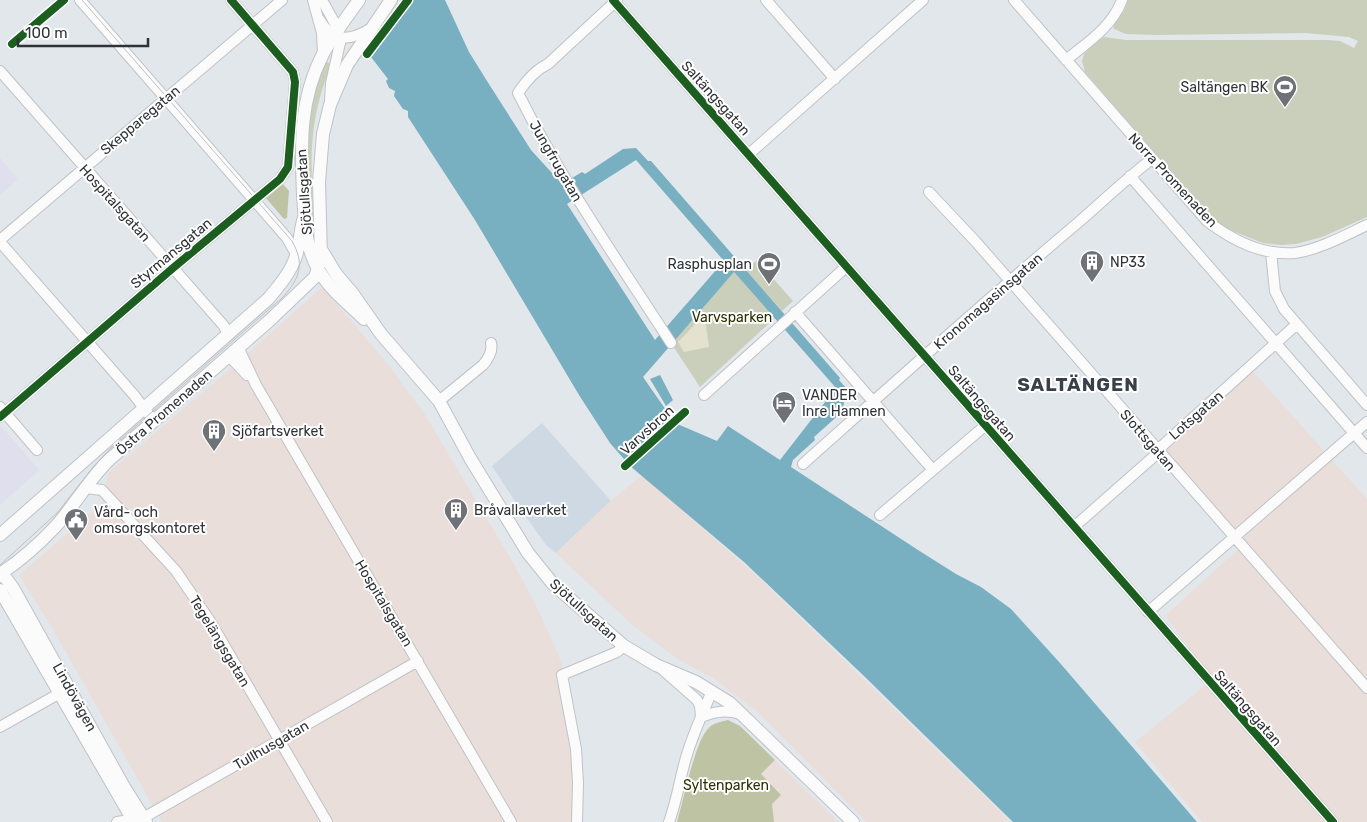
<svg xmlns="http://www.w3.org/2000/svg" width="1367" height="822" viewBox="0 0 1367 822" font-family="Rubik,sans-serif">
	<style>
		.built { fill: #cfd9e4 }
		.industrial { fill: #e9deda }
		.education { fill: #dfdfed }
		.green { fill: #cacfbc }
		.forest { fill: #bec3a4 }
		.sand { fill: #e4e1cf }
		.water { fill: #78afc1; fill-rule: evenodd }
		.pier { fill: #e2e7ec }
		.lines { fill: none; stroke-linecap: round; stroke-linejoin: round }
		.minor-casing { stroke: #bfc2c6; stroke-width: 12 }
		.major-casing { stroke: #bfc2c6; stroke-width: 14 }
		.minor { stroke: #fbfbfc; stroke-width: 10 }
		.major { stroke: #fbfbfc; stroke-width: 12 }
		.tram { stroke: #bfc0c2; stroke-width: 1 }
		.cycleway-casing { stroke: #fff; stroke-width: 11 }
		.cycleway { stroke: #1b5e20; stroke-width: 8 }
		.labels { text-anchor: middle; stroke-width: 4; stroke-linejoin: round; paint-order: stroke }
		.poi-label { font-size: 14px; fill: #2f3236; stroke: #fff; text-anchor: start }
		.street-label { font-size: 14px; fill: #2f3236; stroke: #fff }
		.park-label { font-size: 14px; fill: #2c2f00; stroke: #fff }
		.district-label { font-size: 19px; font-weight: bold; letter-spacing: 1px; fill: #394048; stroke: #fff }
	</style>
	<rect width="100%" height="100%" fill="#e2e7ec"/>
	<path class="built" d="M542,423l69,78 -55,52 -10,-8 -26,-36 -28,-43z"/>
	<path class="industrial" d="M322,287l65,76 37,50 91,153 19,35 24,52 11,34 12,70 1,65h-420l-111,-196 -32,-51 82,-71 8,-32 122,-104z
		M1250,368l117,131v323h-165l-67,-80 78,-63 -48,-63 81,-74 -84,-96z
		M642,475l116,102 253,245h-145l-107,-109 -46,-35 -34,-18 -48,-36 -75,-71 49,-47z
		M775,760l63,62h-64l-2,-18 9,-10 -20,-20z"/>
	<path class="education" d="M0,158l18,21 -18,16z
		M1,426l38,44 -39,35v-77z"/>
	<path class="green" d="M1128,0h239v217l-45,20 -26,7 -15,1 -18,-2 -38,-15 -7,-5 -29,-31 -104,-120 -3,-11 2,-7 11,-11 9,-6 22,3h202l12,1 14,7 4,-7 -9,-4 -43,-4 -149,2 -31,-1 -12,-5 -1,-4 11,-14z
		M325,61l6,3c-4,12 -9,24 -12,37 -10,38 -8,78 -5,117l-5,1 -2,-80 5,-43z
		M757,260l36,41 -11,10 -36,-41z
		M734,272l41,46 -75,69 -29,-44z"/>
	<path class="forest" d="M282,183l7,8 -2,27 -3,1 -18,-21z
		M728,720l12,6 35,34 -14,14 20,21 -9,9 2,18h-97c6,-20 18,-79 30,-92 5,-7 13,-8 21,-10z"/>
	<path class="sand" d="M699,320h6l4,27 -25,5 -6,-10z"/>
	<path class="water" d="M335,0h110l24,52 18,29 44,69 31,34 20,-12 3,2 38,-25 13,-1 12,13h3l189,217 -1,2 8,9 -5,23 -28,25 1,3 -22,20 -2,7 127,83 38,24 25,13 30,22 49,54 137,159h-184l-149,-146 -120,-114 -114,-96 -20,-23 -31,-48 -104,-175 -67,-103v-6l-5,-2 -9,-13 1,-5 -6,-3 -3,-7 2,-2 -17,-22zM636,160l88,101 -69,79 -88,-136zM734,272l102,116 -56,72 -52,-34 -11,15 -42,-18 -32,-46z
		M660,375l13,25 -7,6 -16,-27z"/>
	<path class="pier" d="M333,0h80l-43,59z"/>
	<g class="lines">
		<g class="minor-casing">
			<path id="minor" d="M80,0l207,238 9,16
				M313,0l9,33 1,21
				M322,0l16,29 2,14 -9,40 -1,18
				M613,0l720,822
				M617,0l-69,64c-13,6 -22,17 -30,29 44,88 100,168 153,250
				M766,0l69,79
				M1014,0l193,221c25,19 55,35 88,32 23,-3 51,-18 72,-28
				M319,19c13,23 29,23 51,10
				M1066,60c22,-18 46,-33 56,-60
				M0,71l224,255 4,9
				M749,154l174,-154
				M1130,176l237,272
				M929,192l47,50 391,446
				M0,240l282,-240
				M0,242l134,153 16,21
				M1271,252l4,39 9,18 83,96
				M795,312l138,158
				M238,347l18,38 255,437
				M227,357l7,4 13,14
				M704,395l142,-128
				M439,401l44,-36c5,-6 10,-14 8,-22
				M0,407l37,43
				M0,417l173,-149 107,-89 8,-12 7,-85 -2,-10 -62,-72
				M803,464c92,-82 183,-164 277,-243 24,-21 47,-43 72,-62
				M85,488l17,2 74,81 34,50 117,201
				M880,515l106,-90
				M1075,526l84,-74 3,-6 135,-122
				M1148,612l219,-190
				M663,670l34,30 3,6 1,10
				M701,717c15,-6 25,-7 40,-3
				M0,727l60,-34
				M117,822l26,-4 275,-157
				M577,822l1,-39 -2,-34 -14,-74 55,-23 7,-6
				M669,822c7,-19 10,-38 15,-57 6,-25 18,-50 28,-74"/>
		</g>
		<g class="major-casing">
			<path id="major" d="M359,0c-12,17 -26,35 -36,54 -24,46 -22,91 -20,141 2,27 2,54 17,77 11,19 29,32 44,47
				M321,249l15,25 17,20 28,40 58,67 31,57 58,95 25,31 71,62 32,19 40,17 34,21 123,119
				M0,535l268,-236c11,-13 23,-27 28,-43 4,-13 4,-26 8,-39
				M0,574c20,-13 40,-31 56,-48 19,-21 33,-47 54,-67l159,-138 46,-44 6,-19 -2,-76 4,-48 7,-29 17,-40 44,-65
				M0,576l5,1 8,11 111,199 22,35
				M0,590l134,232"/>
		</g>
		<use href="#minor" class="minor"/>
		<use href="#major" class="major"/>
		<path class="tram" d="M0,565l57,-52 37,-47 18,-19 171,-150c17,-19 22,-33 9,-56l-210,-241"/>
		<g class="cycleway-casing">
			<path id="cycleway" d="M613,0l720,822
				M12,44l52,-44
				M367,54l41,-54
				M0,417l173,-149 107,-89 8,-12 7,-85 -2,-10 -62,-72
				M625,466l60,-54"/>
		</g>
		<use href="#cycleway" class="cycleway"/>
	</g>
	<defs>
		<g id="stadium-pin" transform="scale(1.25)"><path d="M0 17L-7.5 6A9.5 9.5 0 1 1 7.5 6Z" fill="#6e7176" stroke="#fff"/><path d="M0-5a6.5 5 0 1 0 0 10a6.5 5 0 1 0 0-10ZM-3.5-1.8h7v3.6h-7Z" fill="#fff"/></g>
		<g id="building-pin" transform="scale(1.25)"><path d="M0 17L-7.5 6A9.5 9.5 0 1 1 7.5 6Z" fill="#6e7176" stroke="#fff"/><path d="M-4-6H4V6H1V3H-1V6H-4ZM-2.5-4.3h1.7v1.8h-1.7ZM.8-4.3h1.7v1.8H.8ZM-2.5-1h1.7V.8h-1.7ZM.8-1h1.7V.8H.8Z" fill="#fff"/></g>
		<g id="hotel-pin" transform="scale(1.25)"><path d="M0 17L-7.5 6A9.5 9.5 0 1 1 7.5 6Z" fill="#6e7176" stroke="#fff"/><path d="M-6-4.5h1.5V1H6V5H4.5V3h-9V5H-6ZM-4 0a1.8 1.8 0 1 1 3.6 0ZM.5 0V-2.5h3Q6-2.5 6 0Z" fill="#fff"/></g>
		<g id="civic-pin" transform="scale(1.25)"><path d="M0 17L-7.5 6A9.5 9.5 0 1 1 7.5 6Z" fill="#6e7176" stroke="#fff"/><path d="M-.6-6.5H3V-4.5H.6V-3L4-1V1h2V6H-6V1h2V-1L-.6-3ZM-1.2 2.5V6h2.4V2.5Z" fill="#fff"/></g>
	</defs>
	<g fill-rule="evenodd">
		<use href="#stadium-pin" x="1285" y="87"/>
		<use href="#building-pin" x="1092" y="262"/>
		<use href="#stadium-pin" x="769" y="264"/>
		<use href="#hotel-pin" x="784" y="403"/>
		<use href="#building-pin" x="214" y="431"/>
		<use href="#building-pin" x="456" y="510"/>
		<use href="#civic-pin" x="76" y="520"/>
	</g>
	<g class="labels">
		<g class="poi-label">
			<text x="1268" y="92" text-anchor="end">Saltängen BK</text>
			<text x="1110" y="267">NP33</text>
			<text x="752" y="269" text-anchor="end">Rasphusplan</text>
			<text x="802" y="400">VANDER<tspan x="802" dy="16">Inre Hamnen</tspan></text>
			<text x="232" y="436">Sjöfartsverket</text>
			<text x="474" y="515">Bråvallaverket</text>
			<text x="94" y="517">Vård- och<tspan x="94" dy="16">omsorgskontoret</tspan></text>
		</g>
		<g class="street-label">
			<text transform="translate(716 98) rotate(48)" y="5">Saltängsgatan</text>
			<text transform="translate(140 120) rotate(-40)" y="5">Skepparegatan</text>
			<text transform="translate(556 161) rotate(60)" y="5">Jungfrugatan</text>
			<text transform="translate(1173 180) rotate(47)" y="5">Norra Promenaden</text>
			<text transform="translate(304 192) rotate(-94)" y="5">Sjötullsgatan</text>
			<text transform="translate(115 203) rotate(48)" y="5">Hospitalsgatan</text>
			<text transform="translate(171 253) rotate(-40)" y="5">Styrmansgatan</text>
			<text transform="translate(988 301) rotate(-41)" y="5">Kronomagasinsgatan</text>
			<text transform="translate(982 403) rotate(49)" y="5">Saltängsgatan</text>
			<text transform="translate(164 412) rotate(-41)" y="5">Östra Promenaden</text>
			<text transform="translate(1196 415) rotate(-41)" y="5">Lotsgatan</text>
			<text transform="translate(647 430) rotate(-42)" y="5">Varvsbron</text>
			<text transform="translate(1148 440) rotate(49)" y="5">Slottsgatan</text>
			<text transform="translate(384 603) rotate(59)" y="5">Hospitalsgatan</text>
			<text transform="translate(584 610) rotate(42)" y="5">Sjötullsgatan</text>
			<text transform="translate(220 641) rotate(59)" y="5">Tegelängsgatan</text>
			<text transform="translate(75 697) rotate(61)" y="5">Lindövägen</text>
			<text transform="translate(1248 708) rotate(49)" y="5">Saltängsgatan</text>
			<text transform="translate(271 745) rotate(-30)" y="5">Tullhusgatan</text>
		</g>
		<g class="park-label">
			<text x="732" y="322">Varvsparken</text>
			<text x="726" y="790">Syltenparken</text>
		</g>
		<g class="district-label">
			<text x="1078" y="391">SALTÄNGEN</text>
		</g>
	</g>
	<path d="M18 38v8h130v-8" fill="none" stroke="#2f3236" stroke-width="2.5"/>
	<text x="25" y="38" font-size="15" fill="#2f3236" stroke="#ffffff" stroke-width="4" paint-order="stroke">100 m</text>
</svg>
